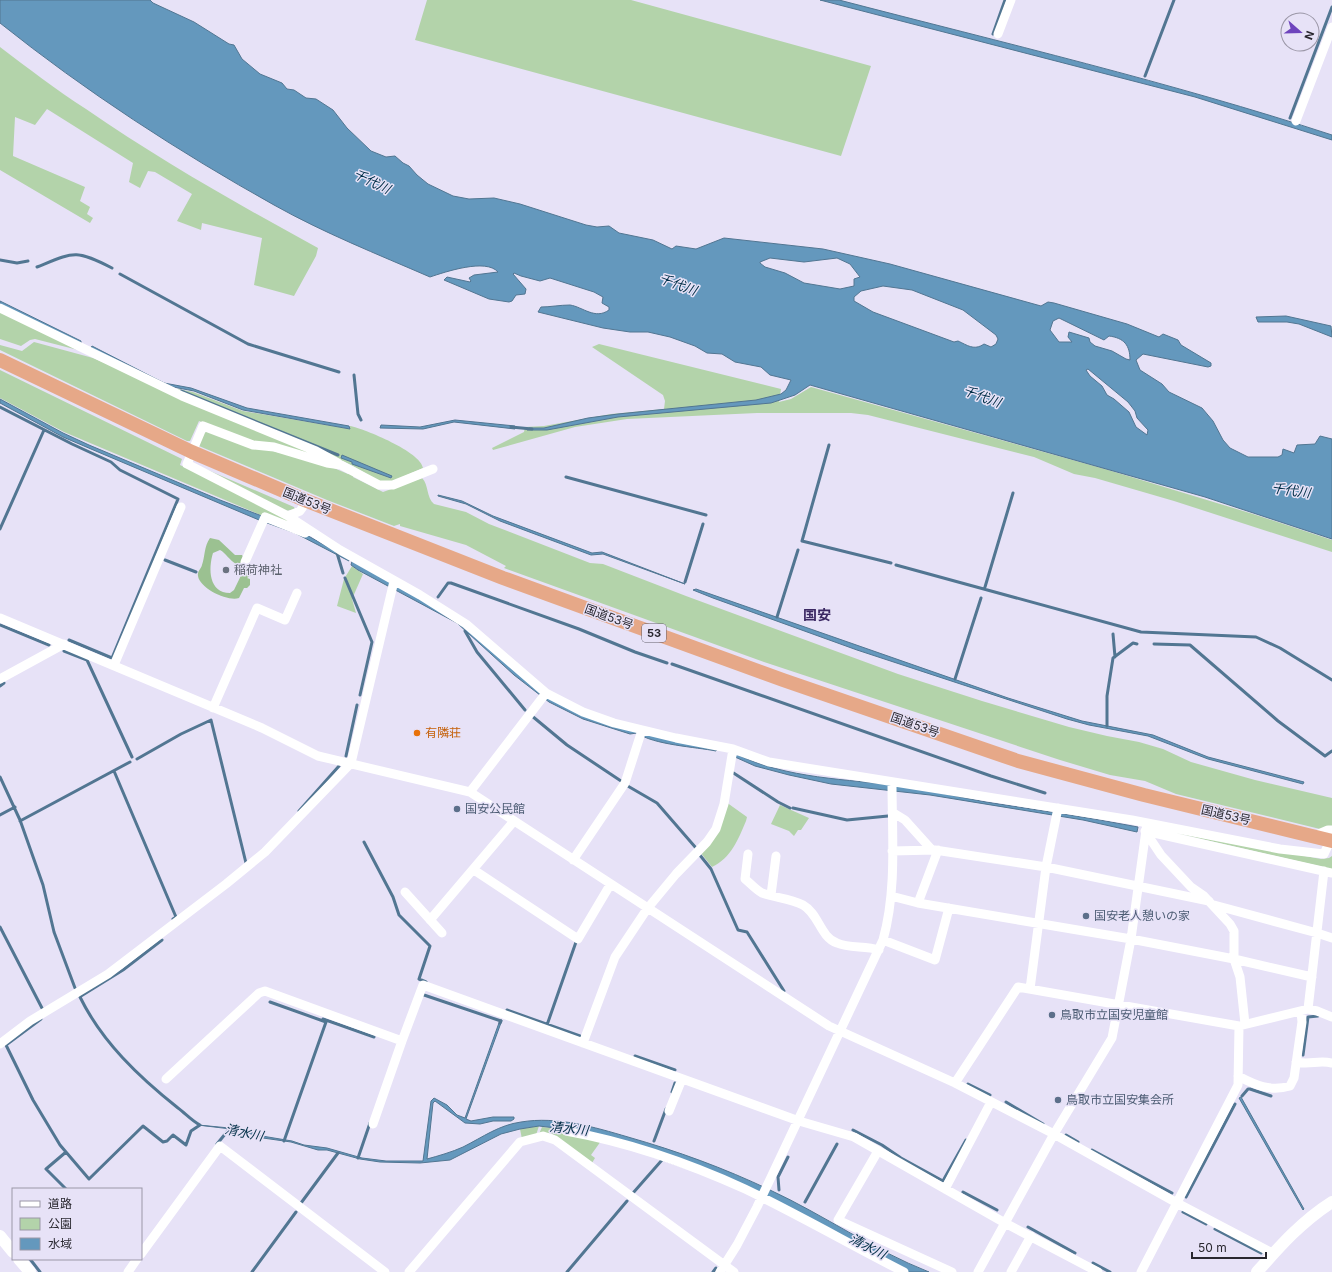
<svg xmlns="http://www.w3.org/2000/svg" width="1332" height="1272" viewBox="0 0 1332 1272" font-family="Inter,'Noto Sans JP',sans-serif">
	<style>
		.green { fill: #b3d3aa }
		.forest { fill: #9bc191 }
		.water { fill: #6498bd; stroke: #527692; fill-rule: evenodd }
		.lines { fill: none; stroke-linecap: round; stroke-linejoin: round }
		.stream { stroke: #527692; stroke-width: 3 }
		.minor { stroke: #fff; stroke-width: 9 }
		.secondary { stroke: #fff; stroke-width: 12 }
		.trunk { stroke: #e6a888; stroke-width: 14 }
		.worship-dot { fill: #6b7280; stroke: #e7e2f7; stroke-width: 1.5 }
		.food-dot { fill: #e8710a; stroke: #e7e2f7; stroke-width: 1.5 }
		.service-dot { fill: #5c6f8a; stroke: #e7e2f7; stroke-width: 1.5 }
		.labels { text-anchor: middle; stroke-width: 3; stroke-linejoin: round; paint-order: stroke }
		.shield { fill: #e7e2f7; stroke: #625f6b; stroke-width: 1 }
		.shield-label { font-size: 11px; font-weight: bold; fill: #29272f }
		.street-label { font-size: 12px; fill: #29272f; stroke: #e7e2f7 }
		.worship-label { font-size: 12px; fill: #5b616d; stroke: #e7e2f7; text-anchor: start }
		.food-label { font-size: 12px; fill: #c56008; stroke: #e7e2f7; text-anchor: start }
		.service-label { font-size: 12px; fill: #4e5e75; stroke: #e7e2f7; text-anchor: start }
		.water-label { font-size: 13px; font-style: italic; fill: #012e47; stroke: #e7e2f7 }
		.quarter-label { font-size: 14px; font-weight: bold; fill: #3b2863; stroke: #e7e2f7 }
	</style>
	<rect width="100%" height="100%" fill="#e7e2f7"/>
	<path class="green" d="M427,0h204l240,66 -30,90 -426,-116z
		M0,47c28,21 56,43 86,62 74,51 153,96 232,139l-2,8 -22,40 -40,-11 8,-47 -60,-15 -1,7 -24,-9 15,-27 -37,-22 -7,-1 -8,17 -11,-6 4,-19 -86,-54 -12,16 -20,-8 -2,39 72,31 -5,14 10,6 -3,7 6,4 -3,5 -90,-53z
		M0,311l78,39 -43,-11 -5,1 -9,6 -21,-7z
		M34,342l59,16 235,100 -82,-18 -47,-19 -9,20h-3l-187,-91v-5l22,6z
		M599,344l182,45 -2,13 12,-3 20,-12 294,82 148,45 79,26v12l-158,-51 -79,-23 -21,-4 -40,-17 -166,-42 -17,-2h-94l-130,6 -52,8 -82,23 -1,-2 32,-16 1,-5 19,-1 67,-12 53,-5 1,-8 -2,-6 -71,-48z
		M0,370l182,89 -2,6 84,40 33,21 -34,-10 -199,-84 -64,-34z
		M168,387l25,5 50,19 107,18v-3c15,3 71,26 73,42l-32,14h-11l-27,-16 -51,-24z
		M208,431l48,16 66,16 26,11 6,-1 -1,4 30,15 39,-14c7,7 4,19 12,26l32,8 23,12 101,39 13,1 83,32 212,78 84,27 87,26 38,9 32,6 24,7 28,13 64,18 77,18v29l-12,2 -144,-35 -31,-13 -35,-6 -50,-15 -296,-98 -260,-94 2,-2 -40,-21 -66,-19v-2l-6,2 -67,-26 -128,-54 5,-13z
		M196,465l98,42 1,2 -9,2z
		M352,566l11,8 -11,25 4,14 -19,-7 7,-27z
		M726,802l21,15 -1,4c-8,19 -15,37 -34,46l-12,-15z
		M780,805l29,13 -8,12h-3l-4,6 -5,-5 -18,-7z
		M1154,828l167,31 8,-1 3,-2v13z
		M539,1126l-3,9 -14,4 -2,-10z
		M542,1127l21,2 38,12 -10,14 4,3 -3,5 -41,-30 -12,1z"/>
	<path class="forest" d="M210,538l9,2 16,15h7l2,4 -1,3 -7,2c-7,-4 -10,-11 -16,-14l-7,3c-5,16 -4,40 17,40l4,-3 14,-29 6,7 -3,3 1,3 -5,4 3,1v6l-3,3h-3l-5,10c-10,4 -39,-9 -41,-22 -1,-5 3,-7 4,-11 3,-8 2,-19 8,-27z"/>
	<path class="water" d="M0,0h150l3,3 41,19 35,22 5,1 8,14 18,15 22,9 5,6 7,1 12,8 10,1 17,11 14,18 24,23 15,6 9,-1 8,7 6,3 8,9 11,9 25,12 16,3 25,-1 26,6 66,21 11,2 12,-1 10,7 34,7 19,9 4,-3 20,3 28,-11 99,11 67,15 151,42 7,-4 6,1 73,21 32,13 4,-3 15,6 3,5 30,18v3l-3,1 -65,-13 -7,6 4,10 22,14 7,8 33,16 11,13 10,19 7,8 18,9h30l4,-2 1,-6 11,4 3,-8 18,-1 5,-8 12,3v100l-127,-42 -395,-112 -15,10 -24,8 -153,14 -71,13h-20l2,-2h15l44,-10 30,-4 138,-14 25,-6 5,-4 5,-10 -21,-5 -9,-8 -26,-5 -13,-8 -15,-1 -12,-7 -25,-9 -22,-5h-18l-27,-4 -65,-16 3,-5c9,0 19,-2 29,-2 13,2 25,15 39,5v-3l-7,-4 1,-6 -9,-5 -44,-14 -10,3 -19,-5 -7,-3 -1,1 13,15 -1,5 -9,1 -4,6 -3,1 -20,-3 -45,-19 3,-3 23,5 1,-1 -2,-3 5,-3 24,-3c-12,-14 -53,0 -68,5 -53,-23 -106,-44 -156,-72 -95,-53 -189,-114 -274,-182zM770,258l34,4 33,-4 13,6 10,13 -6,2v7l-14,3 -36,-6 -19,-10 -20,-6 -5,-4v-1zM883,286l29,4 51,20 33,25 2,4 -2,5 -5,3 -7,-3c-10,7 -17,1 -26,-3l-4,1 -81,-30 -19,-11v-4l7,-6zM1059,318l45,22 5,-4c15,2 21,9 21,24l-4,-1 -14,-8 -17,-5 -5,-4 -1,-4 -20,-6 -1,5 4,5h-13l-9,-12 3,-9zM1088,369l40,33 7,9 2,7 11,12 -1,5 -11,-8 -7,-15 -15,-13 -7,-4 -5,-9 -12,-10 -4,-6z
		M820,0h19c165,43 331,82 493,135v5l-137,-43z
		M0,301l81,40v4l-81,-40z
		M1286,316l45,10 1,11 -33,-13 -12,-2h-29l-2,-5z
		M92,346l72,37 27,5 56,20 102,18 1,3 -107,-19 -49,-19 -21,-4 -83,-38z
		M0,399l63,34 26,12 131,55 76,29 53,30v2l-54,-28 -36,-13 -168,-71 -28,-12 -63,-34z
		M455,420l60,6v3l-61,-7 -31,7 -43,-1 1,-3 39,2z
		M342,455l50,21 -1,2 -39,-14v-2l-11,-4z
		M438,495l24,6 31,15 99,37 10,-1 83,32 -82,-30 -12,1 -91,-34 -34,-17 -28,-8z
		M352,561l92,51 121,95 152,42 -1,2c-20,-4 -62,-6 -79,-18l-7,1 -47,-15 -34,-17 -35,-27 -57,-52 -99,-53 -7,-5z
		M696,589l312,109 74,23 71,14 55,22 96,25 -1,2 -95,-25 -60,-23 -59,-11 -22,-6 -210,-69 -144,-52 -20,-8z
		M736,754c51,25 111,25 166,32 28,4 56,11 84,16 51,8 101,15 152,25l-1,5 -54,-12 -153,-25 -99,-11 -42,-9 -34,-9 -20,-9z
		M500,1020h2l-36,99 5,2 22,-4h21v2l-3,2h-18l-13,3 -15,-1 -30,-22 -2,2 -6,56c11,-3 25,-7 36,-12 20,-10 36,-22 58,-25 36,-6 73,5 107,15 49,14 96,31 142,53 54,25 103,60 159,82h-21l-140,-75 -188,-66 -41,-5 -19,3 -19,5 -51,26 -30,3 -40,-1 -20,-3 -33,-9h-9l-27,-8 -28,-4 -24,-8 -41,-5 42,4 22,7 30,5 12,4 23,3 35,10 24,3h37l8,-60 3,-3 13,7 10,10 8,3z
		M1241,1097l63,112 -1,1 -64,-112z"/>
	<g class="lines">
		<path class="stream" d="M993,34l12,-34
			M1145,76l29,-76
			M1290,118l42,-111
			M0,260l17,3 11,-2
			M37,267c37,-15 38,-18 75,1
			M120,274l128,70 91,28
			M354,375l4,39 3,6
			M181,391l157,64
			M0,407l72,37 39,18 9,8 58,29 -66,159 -43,-18
			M511,427l21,2
			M829,445l-27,96 89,22
			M566,477l140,38
			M0,529l44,-99
			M337,553l6,20
			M165,560l31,12
			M896,565l245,67 115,5 24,11 52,32
			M345,578l27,64 -12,53
			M685,582l18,-58
			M985,587l28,-94
			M438,597l10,-14h3l128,46 56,23 32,11
			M777,617l21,-67
			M0,625l49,20
			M465,631l12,21 48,58
			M1113,634l2,23
			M1154,644l36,1 88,76 47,35 7,-5
			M64,651l23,9 45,97
			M672,664l319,112 54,17
			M955,679l26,-81
			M0,686l4,-3
			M532,716l35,29 54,36
			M1107,726v-30l6,-38 20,-15 4,1
			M346,756l11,-51
			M137,759l44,-25 30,-14 35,143
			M114,771l59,139 3,7 -3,2
			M732,772l46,30 12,6
			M0,777l20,43 23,65 11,47 21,56
			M626,785l31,18 39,45
			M793,808l54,12 41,-4
			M299,811l40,-45
			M0,815l15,-8
			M20,821l110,-59
			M364,842l29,55 6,18 31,31 -11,33 7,3
			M699,854l12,15 27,61 9,2 37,59
			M0,927l43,83
			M424,995l77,26 -1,2
			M81,996l42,-26 39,-30
			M270,1002l56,20 -42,119
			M507,1010l73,26
			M41,1019l-35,26 27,55 27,45 29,34 54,-53 20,16 4,-1 6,-6 13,10 5,-14 9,-6c-8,-4 -15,-12 -22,-17 -39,-31 -76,-66 -98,-111
			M323,1019l51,18
			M547,1025l29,-83
			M1303,1055l5,-38 10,-1
			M635,1056l40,14
			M968,1084l22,11
			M672,1092l3,-9
			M1242,1096l6,-7h2l21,7
			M1006,1102l37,22
			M853,1130l29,15 19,13 42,23
			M1066,1135l12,7
			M654,1141l12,-32
			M217,1144l13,-16
			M1092,1150l80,43
			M66,1152l-20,17 20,20
			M358,1158l12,-35
			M944,1179l22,-39
			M779,1190l-1,-13 10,-20
			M963,1192l34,18
			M633,1193l29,-33
			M1186,1197l49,-93
			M805,1202l32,-58
			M301,1203l37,-50
			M1183,1212l23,12
			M1028,1227l47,26
			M1215,1229l46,24
			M30,1259l10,13
			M1093,1263l17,9
			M252,1272l44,-60
			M567,1272l60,-71
			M713,1272l3,-4"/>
		<path class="minor" d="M998,34l13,-34
			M1296,121l36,-94
			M0,308l182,88 134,55 22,12
			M307,501l-7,10 -12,5 52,34 80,45 46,29 80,69 37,19 31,11 62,15 57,11 36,13 363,58 148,29 44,5 6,-13
			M288,516l-101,-52 16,-38 50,19 21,2 53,16 14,2 38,20h14l40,-16
			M245,562l20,-45 40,16
			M0,618l262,110 56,28 152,36 359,234 126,57 99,51 123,69 97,51
			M114,665l67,-158
			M0,679l64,-35
			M213,708l44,-100 28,12 12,-27
			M470,792l76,-99
			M892,812l13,8 27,30
			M1145,831l16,24 30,32 13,9 26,28 4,7v28l78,18
			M1145,831l187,42
			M1314,836l14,-6h4
			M892,851l43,-1 111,17 163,34
			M748,854l-3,25c5,4 11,11 17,14 13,5 28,5 41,12 16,9 17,32 34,38 13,6 28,2 42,7
			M573,860l52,-77 17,-53
			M474,870l104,69 32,-54
			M405,892l37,41
			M771,895l5,-39
			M891,896l27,7 213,36 103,20 6,18 5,47
			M918,903l20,-53
			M1214,905l103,28 15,5
			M430,920l84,-99
			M883,940l52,20 14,-52
			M1030,989l16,-122 12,-59
			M1308,1009l16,-138
			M583,1043l32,-86 32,-48 29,-35 31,-32 9,-13 8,-25 9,-55
			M0,1044l30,-23 78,-47 118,-90 39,-32 86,-89 43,-182
			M1296,1062c13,3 23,-2 36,1
			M1238,1076c17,9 32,16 52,10l4,-8 8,-56 -1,-10
			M166,1079l93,-86 6,-2 137,50 21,-56 376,136 55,16 151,86 93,49
			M955,1083l63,-96 221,39
			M669,1111l13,-32
			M373,1124l29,-83
			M566,1131c61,11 122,32 179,58 54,26 106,56 159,83
			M520,1142l23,-6 12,4 179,132
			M878,1151l-40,69 114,52
			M945,1189l46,-87
			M141,1254l79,-108 165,126
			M128,1272l9,-13
			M409,1272l111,-130
			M720,1272l17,-27 20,-38 126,-267c14,-50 9,-105 9,-157
			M978,1272l76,-138 58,-96 19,-99 16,-116
			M1011,1272l20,-36
			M1141,1272l97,-187 1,-59 69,-17 9,2 15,6"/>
		<path class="secondary" d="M0,1236l13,16
			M19,1259l11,13
			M1257,1272c23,-26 45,-51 75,-70"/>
		<path class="trunk" d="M0,360l192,92 115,49 196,77 280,102 235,81 126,34 188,46"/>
	</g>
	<circle class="worship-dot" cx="226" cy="570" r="4"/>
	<circle class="food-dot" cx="417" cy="733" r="4"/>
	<g class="service-dot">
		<circle cx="457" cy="809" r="4"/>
		<circle cx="1086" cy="916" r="4"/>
		<circle cx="1052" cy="1015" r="4"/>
		<circle cx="1058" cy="1100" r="4"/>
	</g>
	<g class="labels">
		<rect class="shield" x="642" y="624" width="24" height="18" rx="3"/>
		<g class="shield-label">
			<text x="654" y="637">53</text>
		</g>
		<g class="street-label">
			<text transform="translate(307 501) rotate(22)" y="4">国道53号</text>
			<text transform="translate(609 617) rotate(20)" y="4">国道53号</text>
			<text transform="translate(915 725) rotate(19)" y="4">国道53号</text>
			<text transform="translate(1226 815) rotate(13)" y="4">国道53号</text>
		</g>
		<g class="worship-label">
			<text x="234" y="574">稲荷神社</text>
		</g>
		<g class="food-label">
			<text x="425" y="737">有隣荘</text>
		</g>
		<g class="service-label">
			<text x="465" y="813">国安公民館</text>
			<text x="1094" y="920">国安老人憩いの家</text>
			<text x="1060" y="1019">鳥取市立国安児童館</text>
			<text x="1066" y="1104">鳥取市立国安集会所</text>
		</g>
		<g class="water-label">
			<text transform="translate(372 181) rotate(26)" y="5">千代川</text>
			<text transform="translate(678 284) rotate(20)" y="5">千代川</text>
			<text transform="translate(982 396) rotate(20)" y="5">千代川</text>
			<text transform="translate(1291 490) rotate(8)" y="5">千代川</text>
			<text transform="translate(569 1128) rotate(6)" y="5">清水川</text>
			<text transform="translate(244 1132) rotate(11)" y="5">清水川</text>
			<text transform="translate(868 1246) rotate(27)" y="5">清水川</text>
		</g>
		<g class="quarter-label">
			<text x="817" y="620">国安</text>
		</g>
	</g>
	<rect x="12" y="1188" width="130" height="72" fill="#e7e2f7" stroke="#9b97a7"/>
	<rect x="20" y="1201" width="20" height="6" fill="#ffffff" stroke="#9b97a7"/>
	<text x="48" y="1208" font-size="12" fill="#29272f">道路</text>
	<rect x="20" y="1218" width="20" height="12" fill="#b3d3aa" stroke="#9b97a7"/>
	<text x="48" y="1228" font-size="12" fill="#29272f">公園</text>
	<rect x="20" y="1238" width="20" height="12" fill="#6498bd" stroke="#9b97a7"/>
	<text x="48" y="1248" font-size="12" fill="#29272f">水域</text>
	<g transform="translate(1300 32) rotate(110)"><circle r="19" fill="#e7e2f7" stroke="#9b97a7"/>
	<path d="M0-3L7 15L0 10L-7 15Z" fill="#6e44bd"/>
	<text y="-6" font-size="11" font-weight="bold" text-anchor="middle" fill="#29272f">N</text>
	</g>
	<path d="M1192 1252v6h74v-6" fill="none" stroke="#29272f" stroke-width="2"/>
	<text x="1198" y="1252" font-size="12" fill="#29272f" stroke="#e7e2f7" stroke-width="3" paint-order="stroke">50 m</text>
</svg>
